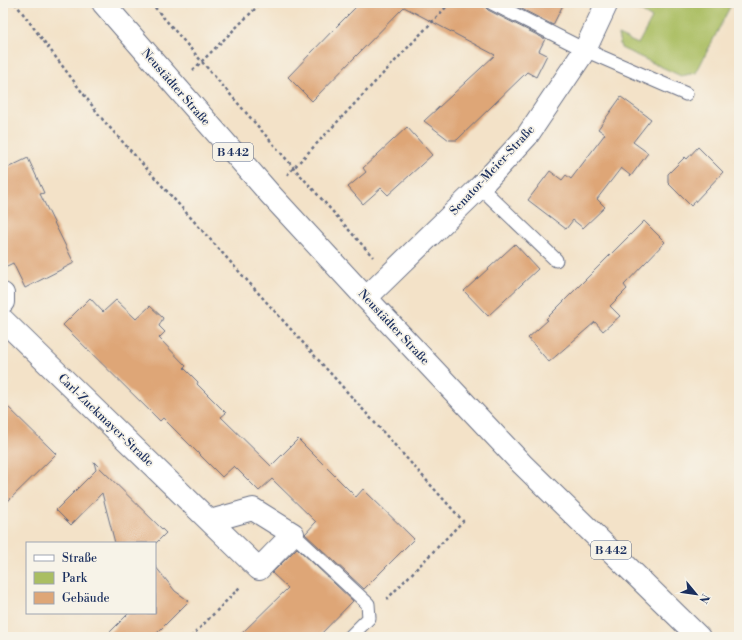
<svg xmlns="http://www.w3.org/2000/svg" width="742" height="640" viewBox="0 0 742 640" font-family="'Libre Bodoni',serif">
	<style>
		.green { fill: #aabe62; stroke: #627660 }
		.building { fill: #dea677 }
		.lines { fill: none; stroke-linecap: round; stroke-linejoin: round }
		.service-casing { stroke: #676e83; stroke-width: 15 }
		.minor-casing { stroke: #676e83; stroke-width: 24 }
		.primary-casing { stroke: #676e83; stroke-width: 24 }
		.path { stroke: #676e83; stroke-width: 2.5; stroke-dasharray: 3 3; stroke-linecap: butt }
		.service { stroke: #fff; stroke-width: 13 }
		.minor { stroke: #fff; stroke-width: 22 }
		.primary { stroke: #fff; stroke-width: 22 }
		.labels { text-anchor: middle; stroke-width: 3.5; stroke-linejoin: round; paint-order: stroke }
		.shield { fill: #f7f3e8; stroke: #5d6a87; stroke-width: 1 }
		.shield-label { font-size: 11px; font-weight: bold; fill: #1b2f5e }
		.street-label { font-size: 12px; fill: #1b2f5e; stroke: #f7f3e8 }
	</style>
	<rect width="100%" height="100%" fill="#f7f3e8"/>
	<filter id="ink" filterUnits="userSpaceOnUse"><feTurbulence type="fractalNoise" baseFrequency=".025" numOctaves="2"/><feDisplacementMap in="SourceGraphic" scale="8" xChannelSelector="R" yChannelSelector="G"/><feConvolveMatrix kernelMatrix="1 2 1 2 8 2 1 2 1" color-interpolation-filters="sRGB"/></filter>
	<filter id="wash" filterUnits="userSpaceOnUse"><feTurbulence type="fractalNoise" baseFrequency=".012" numOctaves="4" result="noise"/><feDisplacementMap in="SourceGraphic" scale="16" xChannelSelector="R" yChannelSelector="G"/><feGaussianBlur stdDeviation="0.9" result="paint"/><feColorMatrix in="noise" values="0 0 0 0 0 0 0 0 0 0 0 0 0 0 0 0 0 1.4 0 .05"/><feComposite in="paint" operator="in"/></filter>
	<g filter="url(#wash)">
		<rect width="100%" height="100%" fill="#f3e2c8"/>
		<path class="green" d="M634,3h98l-36,70 -15,3 -60,-28 -3,-13 20,9 14,-26 -19,-12z"/>
		<g id="blocks">
			<path class="building" d="M360,3h124l1,4 3,3 57,29 -6,12 8,4 -11,22 -9,-5 -70,68h-8l-25,-19 71,-66 -91,-48 -92,94 -24,-24 47,-49z
				M510,3h54l-11,22z
				M621,97l30,22 -18,23 15,11 -17,23 -10,-8 -24,31 8,8 -22,21 -10,-8 -7,9 -38,-29 22,-29 12,9 4,-5 5,4 34,-45 -7,-5z
				M407,127l25,28 -44,40 -7,-7 -18,16 -15,-17 18,-15 -3,-4z
				M698,147l25,25 -32,34 -23,-23v-9l17,-17 2,2z
				M28,158l16,35 -4,1 34,69 -49,25 -12,-25 -10,5v-98z
				M644,221l21,21 -41,43 3,4 -17,17 10,10 -17,15 -8,-9 -46,40 -21,-24 20,-18 -2,-1z
				M515,244l23,25 -50,47 -24,-25z
				M90,298l13,14 13,-12 20,19 14,-13 13,12 -4,8 6,6 -6,6 27,28 -2,2 14,14 -1,2 29,29 -5,4 50,49 27,-27 58,58 7,-8 51,50 -50,50 -59,-55 11,-12 -44,-43 -13,12 -25,-25 -12,11 -59,-59 -3,3 -97,-96z
				M3,402l53,52 -53,52z
				M94,462l72,71 -10,10h-41l-13,-50 -31,32 -15,-15 40,-40z
				M297,548l56,53 -1,1 -34,35h-80l50,-49 -16,-15z
				M155,566l20,25 14,10 -36,36h-48l24,-24h26z"/>
		</g>
	</g>
	<g filter="url(#ink)">
		<use href="#blocks" fill-opacity="0" stroke="#676e83" stroke-width="1"/>
		<g class="lines">
			<g class="service-casing">
				<path id="service" d="M492,3l93,47 101,44
					M480,187l76,73
					M293,534l75,70 1,14 -19,19"/>
			</g>
			<g class="minor-casing">
				<path id="minor" d="M3,294v8
					M366,298l114,-111 47,-51 58,-86 22,-47
					M3,320l256,249 34,-35 -40,-25 -43,12"/>
			</g>
			<g class="primary-casing">
				<path id="primary" d="M103,3l167,191 96,104 156,166 177,173"/>
			</g>
			<path class="path" d="M15,3l88,117 360,401 -76,78
				M151,3l143,165 79,89
				M193,70l68,-67
				M287,175l163,-172
				M191,637l50,-51"/>
			<use href="#service" class="service"/>
			<use href="#minor" class="minor"/>
			<use href="#primary" class="primary"/>
		</g>
	</g>
	<g class="labels">
		<g class="shield">
			<rect x="213" y="143" width="40" height="18" rx="3"/>
			<rect x="591" y="541" width="40" height="18" rx="3"/>
		</g>
		<g class="shield-label">
			<text x="233" y="156">B 442</text>
			<text x="611" y="554">B 442</text>
		</g>
		<g class="street-label">
			<text transform="translate(176 87) rotate(49)" y="4">Neustädter Straße</text>
			<text transform="translate(492 170) rotate(-47)" y="4">Senator-Meier-Straße</text>
			<text transform="translate(394 327) rotate(47)" y="4">Neustädter Straße</text>
			<text transform="translate(106 420) rotate(44)" y="4">Carl-Zuckmayer-Straße</text>
		</g>
	</g>
	<rect width="742" height="640" fill="none" stroke="#f7f3e8" stroke-width="16"/>
	<rect x="26" y="542" width="130" height="72" fill="#f7f3e8" stroke="#9fa5b1"/>
	<rect x="34" y="555" width="20" height="6" fill="#ffffff" stroke="#9fa5b1"/>
	<text x="62" y="562" font-size="12" fill="#1b2f5e">Straße</text>
	<rect x="34" y="572" width="20" height="12" fill="#aabe62" stroke="#9fa5b1"/>
	<text x="62" y="582" font-size="12" fill="#1b2f5e">Park</text>
	<rect x="34" y="592" width="20" height="12" fill="#dea677" stroke="#9fa5b1"/>
	<text x="62" y="602" font-size="12" fill="#1b2f5e">Gebäude</text>
	<g transform="translate(696 594) rotate(119)" stroke="#f7f3e8" stroke-width="3" paint-order="stroke">
	<path d="M0-3L7 15L0 10L-7 15Z" fill="#1b2f5e"/>
	<text y="-6" font-size="11" font-weight="bold" text-anchor="middle" fill="#1b2f5e">N</text>
	</g>
</svg>
